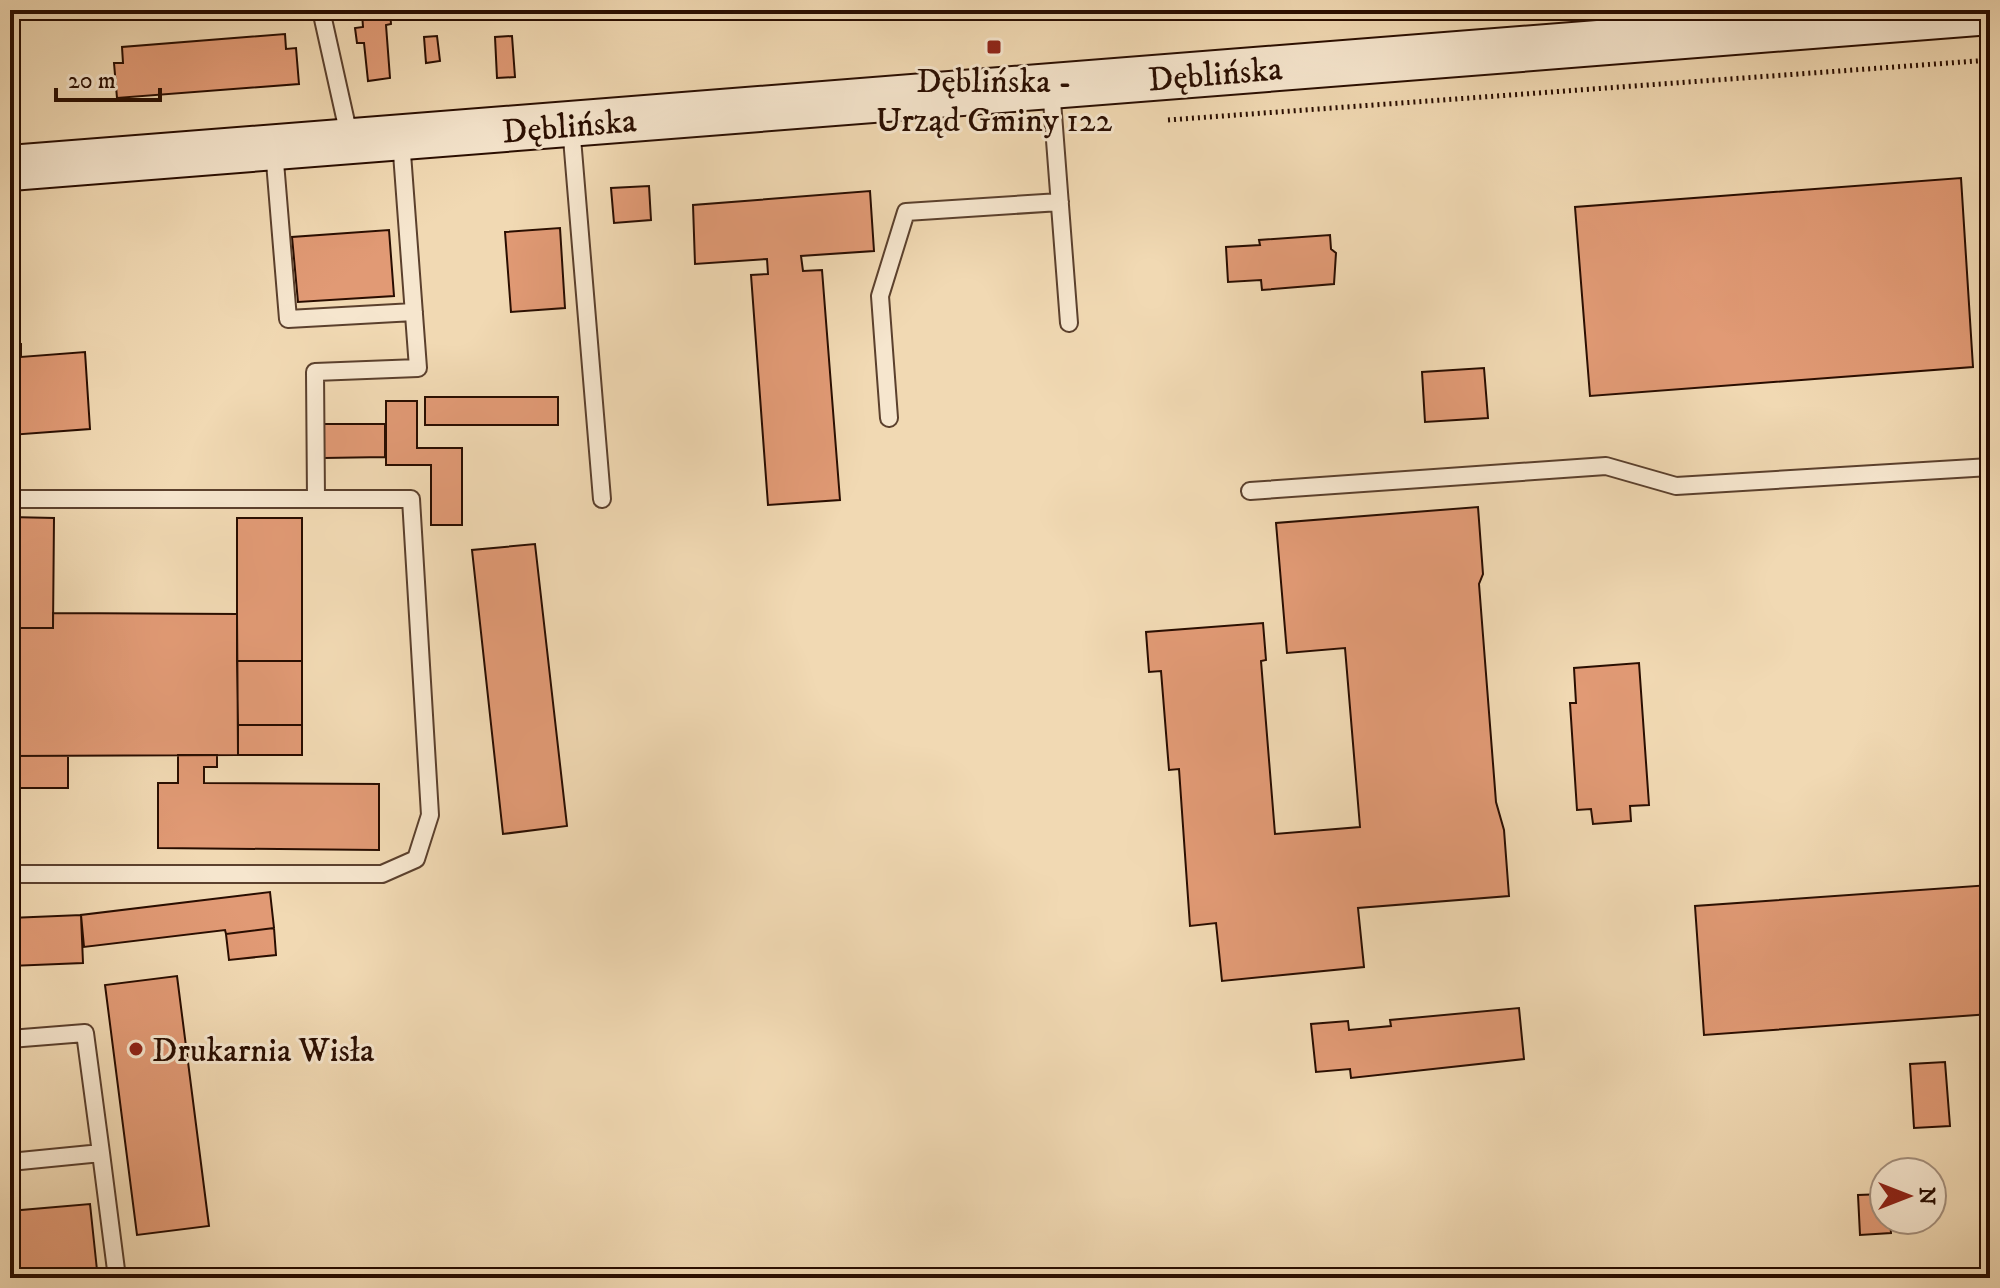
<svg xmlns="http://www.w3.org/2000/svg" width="2000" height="1288" viewBox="0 0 2000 1288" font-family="'IM FELL DW Pica',serif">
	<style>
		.building { fill: #e19a75; stroke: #290d00; stroke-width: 2 }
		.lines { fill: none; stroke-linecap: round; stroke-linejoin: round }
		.service-casing { stroke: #5b402d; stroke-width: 20 }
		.secondary-casing { stroke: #290d00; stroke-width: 48 }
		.path { stroke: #290d00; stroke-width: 5; stroke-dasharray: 2 4; stroke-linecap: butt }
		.service { stroke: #f6e6ce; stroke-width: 16 }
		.secondary { stroke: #f6e6ce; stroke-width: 44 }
		.poi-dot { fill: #8f2418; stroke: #f6e6ce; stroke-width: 3 }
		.labels { text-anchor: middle; stroke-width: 6; stroke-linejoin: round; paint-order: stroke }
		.street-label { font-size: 34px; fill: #290d00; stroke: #f6e6ce }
		.poi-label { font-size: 34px; fill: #290d00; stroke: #f6e6ce }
	</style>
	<rect width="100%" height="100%" fill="#f1d9b3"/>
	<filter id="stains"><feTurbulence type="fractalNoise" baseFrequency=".0025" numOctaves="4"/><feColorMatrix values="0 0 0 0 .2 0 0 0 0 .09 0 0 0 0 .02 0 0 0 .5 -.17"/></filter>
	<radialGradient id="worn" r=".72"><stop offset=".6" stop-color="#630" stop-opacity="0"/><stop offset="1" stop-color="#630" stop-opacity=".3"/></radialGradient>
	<path class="building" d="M390,11l1,13 -5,1 4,53 -22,3 -4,-38h-7l-2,-15 8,-1 -1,-14z
		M285,34l1,15 10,-1 3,36 -182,14 -3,-35h9l-1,-16z
		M437,36l3,25 -14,2 -2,-26z
		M512,36l3,41 -18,1 -2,-41z
		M1961,178l12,189 -383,29 -15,-189z
		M649,186l2,34 -37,3 -3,-35z
		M870,191l4,60 -73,5 2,15 19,-1 18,230 -72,5 -17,-230 17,-1 -1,-15 -72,5 -2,-59z
		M560,228l5,80 -54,4 -6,-80z
		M389,230l5,66 -96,6 -6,-65z
		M1330,235l1,14 5,4 -2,31 -72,6 -1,-10 -33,2 -2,-35 34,-2 -1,-5z
		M21,344v13l64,-5 5,77 -80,6v-90z
		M1484,368l4,50 -63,4 -3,-50z
		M425,397h133v28h-133z
		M386,401h31v47h45v77h-31v-60h-45z
		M324,424h61v33l-61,1z
		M1478,507l5,67 -4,10 17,218 8,28 5,66 -151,12 6,59 -142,14 -6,-58 -26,3 -11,-157 -10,1 -8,-99 -12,1 -3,-40 117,-9 3,37 -5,1 14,173 85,-7 -15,-179 -58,5 -11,-130z
		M10,517l44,1 -1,110h-43z
		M237,518h65v143h-65z
		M535,544l32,282 -64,8 -31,-284z
		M53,613l184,1 1,141 -228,1v-128h43z
		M237,661h65v64h-64z
		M1639,663l10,142 -19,1 1,15 -38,3 -2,-15 -14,1 -7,-107h6l-2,-35z
		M238,725h64v30h-64z
		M178,755h39v12h-13v16l175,1v66l-221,-2v-65h20z
		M10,756h58v32h-58z
		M1990,885v129l-286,21 -9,-129z
		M270,892l4,36 -48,6 -1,-4 -141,17 -3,-32z
		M81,915l2,48 -73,3v-48z
		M274,928l2,27 -47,5 -3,-26z
		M177,976l32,250 -72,9 -32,-250z
		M1519,1008l5,51 -173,19 -1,-9 -34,3 -5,-48 37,-3 1,9 42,-4 -1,-6z
		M1945,1062l5,64 -36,2 -4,-64z
		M1884,1194v26h6l1,13 -31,2 -2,-40z
		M90,1204l7,66 -87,8v-67z"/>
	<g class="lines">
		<g class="service-casing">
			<path id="service" d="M321,10l29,130
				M1051,88l18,235
				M571,126l31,373
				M274,150l14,169 126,-7
				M889,418l-9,-122 26,-84 154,-10
				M1250,491l356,-25 70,20 314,-19
				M10,499h401l19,316 -14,44 -34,15h-372
				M316,499l-1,-127 103,-4 -17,-228
				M10,1039l75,-6 16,120 -91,9
				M101,1153l15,117 -6,8"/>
		</g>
		<g class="secondary-casing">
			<path id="secondary" d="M10,168l1980,-156"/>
		</g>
		<path class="path" d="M1168,120l822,-60"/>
		<use href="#service" class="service"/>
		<use href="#secondary" class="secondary"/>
	</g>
	<g class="poi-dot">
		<rect x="986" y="39" width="16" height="16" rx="4"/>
		<circle cx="136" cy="1049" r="8"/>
	</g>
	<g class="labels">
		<g class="street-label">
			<text transform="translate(1215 73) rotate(-5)" y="12">Dęblińska</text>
			<text transform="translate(569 125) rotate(-5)" y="12">Dęblińska</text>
		</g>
		<g class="poi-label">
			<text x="994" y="92">Dęblińska -<tspan x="994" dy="39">Urząd Gminy 122</tspan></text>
			<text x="152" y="1061" text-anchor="start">Drukarnia Wisła</text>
		</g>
	</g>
	<rect width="2000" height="1288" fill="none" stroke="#f1d9b3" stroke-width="40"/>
	<rect x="12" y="12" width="1976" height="1264" fill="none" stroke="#290d00" stroke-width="4"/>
	<rect x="20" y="20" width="1960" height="1248" fill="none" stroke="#290d00" stroke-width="2"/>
	<g transform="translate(1908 1196) rotate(90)"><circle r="38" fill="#f6e6ce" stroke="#a48f7c" stroke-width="2"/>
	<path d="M0-6L14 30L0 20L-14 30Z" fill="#8f2418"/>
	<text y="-12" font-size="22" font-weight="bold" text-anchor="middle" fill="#290d00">N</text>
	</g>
	<path d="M56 88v12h104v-12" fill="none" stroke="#290d00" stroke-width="4"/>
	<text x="68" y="88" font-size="24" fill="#290d00" stroke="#f6e6ce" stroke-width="6" paint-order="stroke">20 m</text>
	<rect width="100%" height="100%" filter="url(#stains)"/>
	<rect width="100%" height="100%" fill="url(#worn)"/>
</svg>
